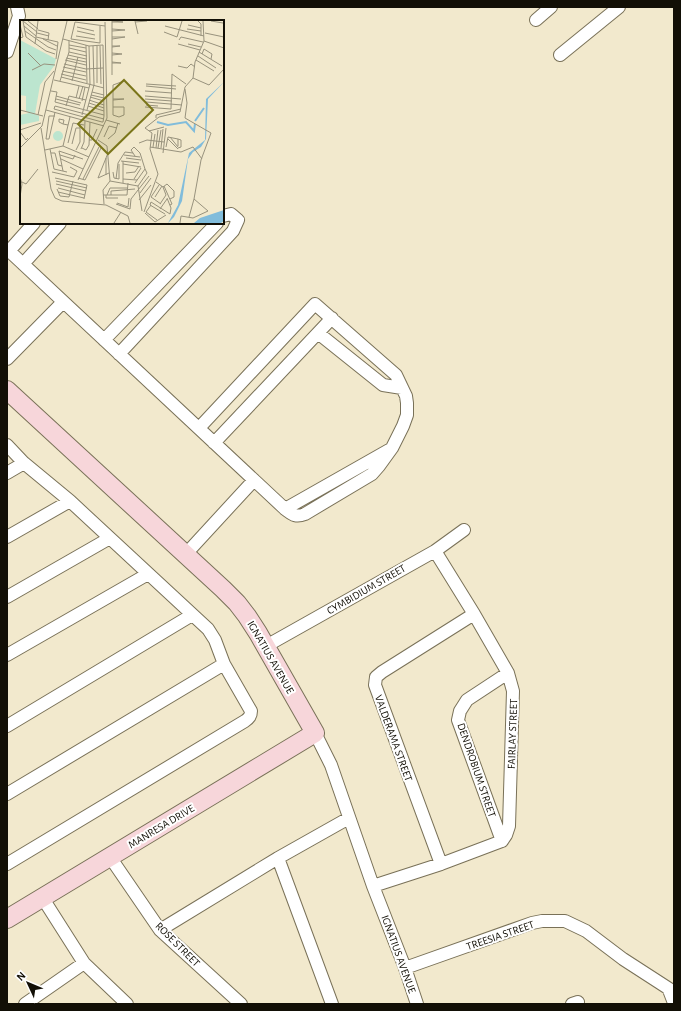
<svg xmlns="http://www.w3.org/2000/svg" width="681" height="1011" viewBox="0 0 681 1011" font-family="'Alegreya Sans',sans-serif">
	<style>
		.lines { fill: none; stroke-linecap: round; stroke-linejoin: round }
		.street-casing { stroke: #797158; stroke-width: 14 }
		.secondary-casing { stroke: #797158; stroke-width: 20 }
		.street { stroke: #fff; stroke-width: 12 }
		.secondary { stroke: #f7d6da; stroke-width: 18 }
		.labels { text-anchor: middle; stroke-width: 4; stroke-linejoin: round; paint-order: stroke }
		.street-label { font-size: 11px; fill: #120f06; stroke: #fff }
		.inset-river { fill: none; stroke: #81bcdb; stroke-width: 2 }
		.inset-road { fill: none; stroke: #98927d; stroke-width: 1 }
		.view { fill: #7a7519; fill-opacity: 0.15; stroke: #7a7519; stroke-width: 2 }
		.inset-edge { fill: none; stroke: #120f06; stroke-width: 2 }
	</style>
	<rect width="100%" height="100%" fill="#f2e9cd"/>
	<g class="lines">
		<g class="street-casing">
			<path id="street" d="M536,20l15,-13
				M7,52l12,-36 -2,-9
				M560,55l59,-48
				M7,249l278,260c7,5 10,9 20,5l67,-40 7,-8 13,-18 11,-22 4,-11v-12l-1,-7 -10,-21 -81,-71 -116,124
				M9,251l25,-28
				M23,264l37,-41
				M318,333l65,52 19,3
				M104,340l113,-117
				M119,354l114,-123 5,-11 -7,-6 -8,2
				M7,359l56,-57
				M214,443l118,-125
				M7,445l17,18 46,38 138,128 7,11 9,24 27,47c0,5 -2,7 -6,10l-238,143
				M7,473l17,-10
				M285,509l104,-59
				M7,537l63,-36
				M435,551l39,63 34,59 5,18 -4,135 -3,9 -4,6
				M185,555l69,-75
				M7,597l103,-59
				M266,646l169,-95 29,-21
				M7,655l141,-81
				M7,726l185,-111
				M315,733l16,32 42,121 32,82 12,36
				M7,794l217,-130
				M502,841l-44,-121 2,-9 7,-11 41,-27
				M110,857l50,73 81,74
				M278,858l54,146
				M441,864l-66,-179 1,-8 6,-5 92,-58
				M373,886l68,-22 61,-23
				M42,897l42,66 43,41
				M160,930l118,-72 71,-40
				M405,968l127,-45 10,-2h23l21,10 37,28 51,33
				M669,990l5,13
				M25,1004l59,-41
				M572,1004l6,-2"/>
		</g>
		<g class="secondary-casing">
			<path id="secondary" d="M7,390l216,199 14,14 10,13 11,17 57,100 -308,186"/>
		</g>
		<use href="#street" class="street"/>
		<use href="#secondary" class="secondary"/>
	</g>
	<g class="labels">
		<g class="street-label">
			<text transform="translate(366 589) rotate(-30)" y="4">CYMBIDIUM STREET</text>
			<text transform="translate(271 657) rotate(60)" y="4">IGNATIUS AVENUE</text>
			<text transform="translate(512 734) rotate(-88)" y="4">FAIRLAY STREET</text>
			<text transform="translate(394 738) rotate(70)" y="4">VALDERAMA STREET</text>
			<text transform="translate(477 770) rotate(71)" y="4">DENDROBIUM STREET</text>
			<text transform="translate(161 826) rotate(-31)" y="4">MANRESA DRIVE</text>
			<text transform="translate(500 935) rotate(-19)" y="4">TREESIA STREET</text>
			<text transform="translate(178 944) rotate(45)" y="4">ROSE STREET</text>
			<text transform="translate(399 954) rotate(70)" y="4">IGNATIUS AVENUE</text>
		</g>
	</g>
	<g transform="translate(20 20)">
		<rect width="204" height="204" fill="#f2e9cd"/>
		<path d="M0,20l36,19 -2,7 -14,19 -5,29 4,2v5l-19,4v-10l9,-2 -3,-2v-15l-6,-1zM33 116a5 5 0 1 1 10 0a5 5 0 1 1-10 0Z" fill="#bce5cf"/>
		<path d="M204,62l-16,17 -2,40 -5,8 -8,5 -5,7 -6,42 -8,16 -6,6 10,-18 11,-52 16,-13 1,-41zM204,190v11l-3,2h-27l6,-5z" fill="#81bcdb"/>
		<path class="inset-river" d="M175,101l9,-13M137,102l11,3 18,-3 8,9 1,-7"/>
		<path class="inset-road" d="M3,1l3,16 20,14 9,3M3,1l14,11M8,1l10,8M115,1l3,13M178,1l3,3v12M191,1l12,2M92,2h11l-11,-1v54M115,2l12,-1M0,5l3,12 -3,1M168,5l13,3M4,6l12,10M80,6v17l-29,-4 4,-17 30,4M145,6l39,10M57,7l17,4M92,9l13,1 -13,1M167,9l14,2M18,10l11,3 -1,7M5,11l23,16 8,3M57,11l18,4M144,12l13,5 5,-16M17,13l12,3M185,13l19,4M56,16l19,3M16,17l22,5 -2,17M92,17h13l-13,2M23,19l14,7M43,19l26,7 14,-1 1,71 -1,6h-1l-48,-13 1,-3 49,13M159,20l2,-3 22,5M184,21l20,7M15,24l3,-23M158,24l22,6M168,24l13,3M49,25l17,3M66,25l1,38M77,26v37M80,26l1,38M92,26h8l-8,1M49,28l17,4M49,32l18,4M179,32l23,14M8,33l13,13M92,33l10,1 -10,1M182,34l2,-5 8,5 -1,5M48,35l18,4M178,36l18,12M46,38l20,4M45,40l21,5M176,40l18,11M92,42l9,1h-9M44,44l22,5 17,-1M158,46l9,2 4,-4 4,3M43,47l23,5M12,50l12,-6 11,1M42,51l24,5M41,54l25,6M41,57l43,11M173,58l16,7 15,-16M34,60l35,8M40,61l9,-29v-11M52,61l6,-24M126,64l30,2M126,66l30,3M31,71l6,1 -2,10 49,13M125,71l27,2M72,72l12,3M71,75l13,3M36,76l25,7M125,76l36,3M70,77l14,4M56,78l3,-12M36,79l24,6M59,79l4,-13M93,79h11l-11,1M125,79l27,2M69,80l15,5M62,81l3,-14M126,82l36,3M69,83l15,5M126,85l12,1M46,86l3,-10 17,4M68,86l16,5M93,87h11v8M125,87l26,2 1,-35 14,10M0,90l23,6M26,90l58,16M67,90l7,-25 -1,-39M18,95l7,-33 9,-11M62,95l8,-31 -1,-38M104,95l-5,2 -6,-2v-30l11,-4M35,96h-6l-3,23h3l6,-27M136,98v-3l25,-6M86,100l14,4M43,104l1,-4 -5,-1v3l4,2 5,1M21,108l10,61 4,9 7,3 44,4 22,11 2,7M0,110l21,-7M129,111l15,-4M0,112l6,8 2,-2M84,117l5,-11 8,2M150,117l8,10M88,119l7,-6 3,-10M148,119l10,10M69,120h3l5,-11M78,120l9,6 3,35 28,5 4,25M48,123l5,-20 11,2M119,123l8,-3 17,2M52,124l4,-16h4M43,126l7,-29M158,126v-7l3,1v7l-3,1M130,127l31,5 12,-5 9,12M133,127l2,-13M146,127l2,-10 10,2M0,128l22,-22 25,-105M62,128l4,2 3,-5 1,-23M136,128l2,-18M138,128l3,-18M141,128l2,-19M30,129l4,20 13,3M61,129l3,-7 1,-21M25,130l18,-4 26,11M56,130l4,-8v-18M39,131l24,8M39,131l4,20M31,133h4l3,12 4,1M88,133l-10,25 11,-5M143,133l3,-25M40,135l13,4 2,-4M104,135l16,2M115,136l-4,-6 3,-3 6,6 5,16M86,138v17M106,138l15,2M41,139l22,10M101,141l18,2M103,141v22M98,143l7,-11 8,1M103,144l18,3M32,152l22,5 3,-6 -7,-4M93,152l1,6 5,1v-15M106,153l9,-1 4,-6M0,157l2,7 -2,13M35,158l32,7 -3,14M58,158l7,2 16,-32M63,159l16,-32M96,159l2,-16M103,159l14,1M114,159l7,-11M58,160l29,-62 -2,-96M36,161l31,7M2,162l4,2 12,-15M136,162l7,5 3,8 -6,9M115,163l10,-14 2,4 -9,13M36,164l30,7M139,165l-8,12 10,7M144,166l8,18 -2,1M143,167l4,-3 7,7v6l-4,2M38,168l27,7M37,169l3,7 9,1 4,-16M38,172l26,6M120,173l11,-15M83,175h24l1,-12M86,175v3h12M87,175l3,-7h18M91,175v-4l24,-2M135,177l7,-11M147,178l4,10 -1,6M119,180l12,-15M97,183l11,4 1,-9M84,184l-1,-14 7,-9M96,184l14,5 1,-10 18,-23M131,185l-5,7 11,8M140,189l7,-10M124,192l14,-38 -8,-25 2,-16 -7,-5 14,-11 21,-5 5,-25 8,-9 2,-16 9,-21 -1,-20M125,193l10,9 11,-7M145,194l-15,-9 1,-3 19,12M169,197l5,-18M94,203l7,-11M160,203l1,-7 12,2 15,-7 -14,-12 7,-39 10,-27 -26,-15 2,-15 -2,-14"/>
		<path class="view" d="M104,60l29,30 -45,44 -30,-30z"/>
		<rect width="204" height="204" class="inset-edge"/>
	</g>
	<rect width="681" height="1011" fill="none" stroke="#120f06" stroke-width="16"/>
	<g transform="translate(28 983) rotate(314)" stroke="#ffffff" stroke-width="3" paint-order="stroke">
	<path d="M0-3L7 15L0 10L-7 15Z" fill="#120f06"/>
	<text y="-6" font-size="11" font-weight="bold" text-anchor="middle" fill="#120f06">N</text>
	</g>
</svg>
